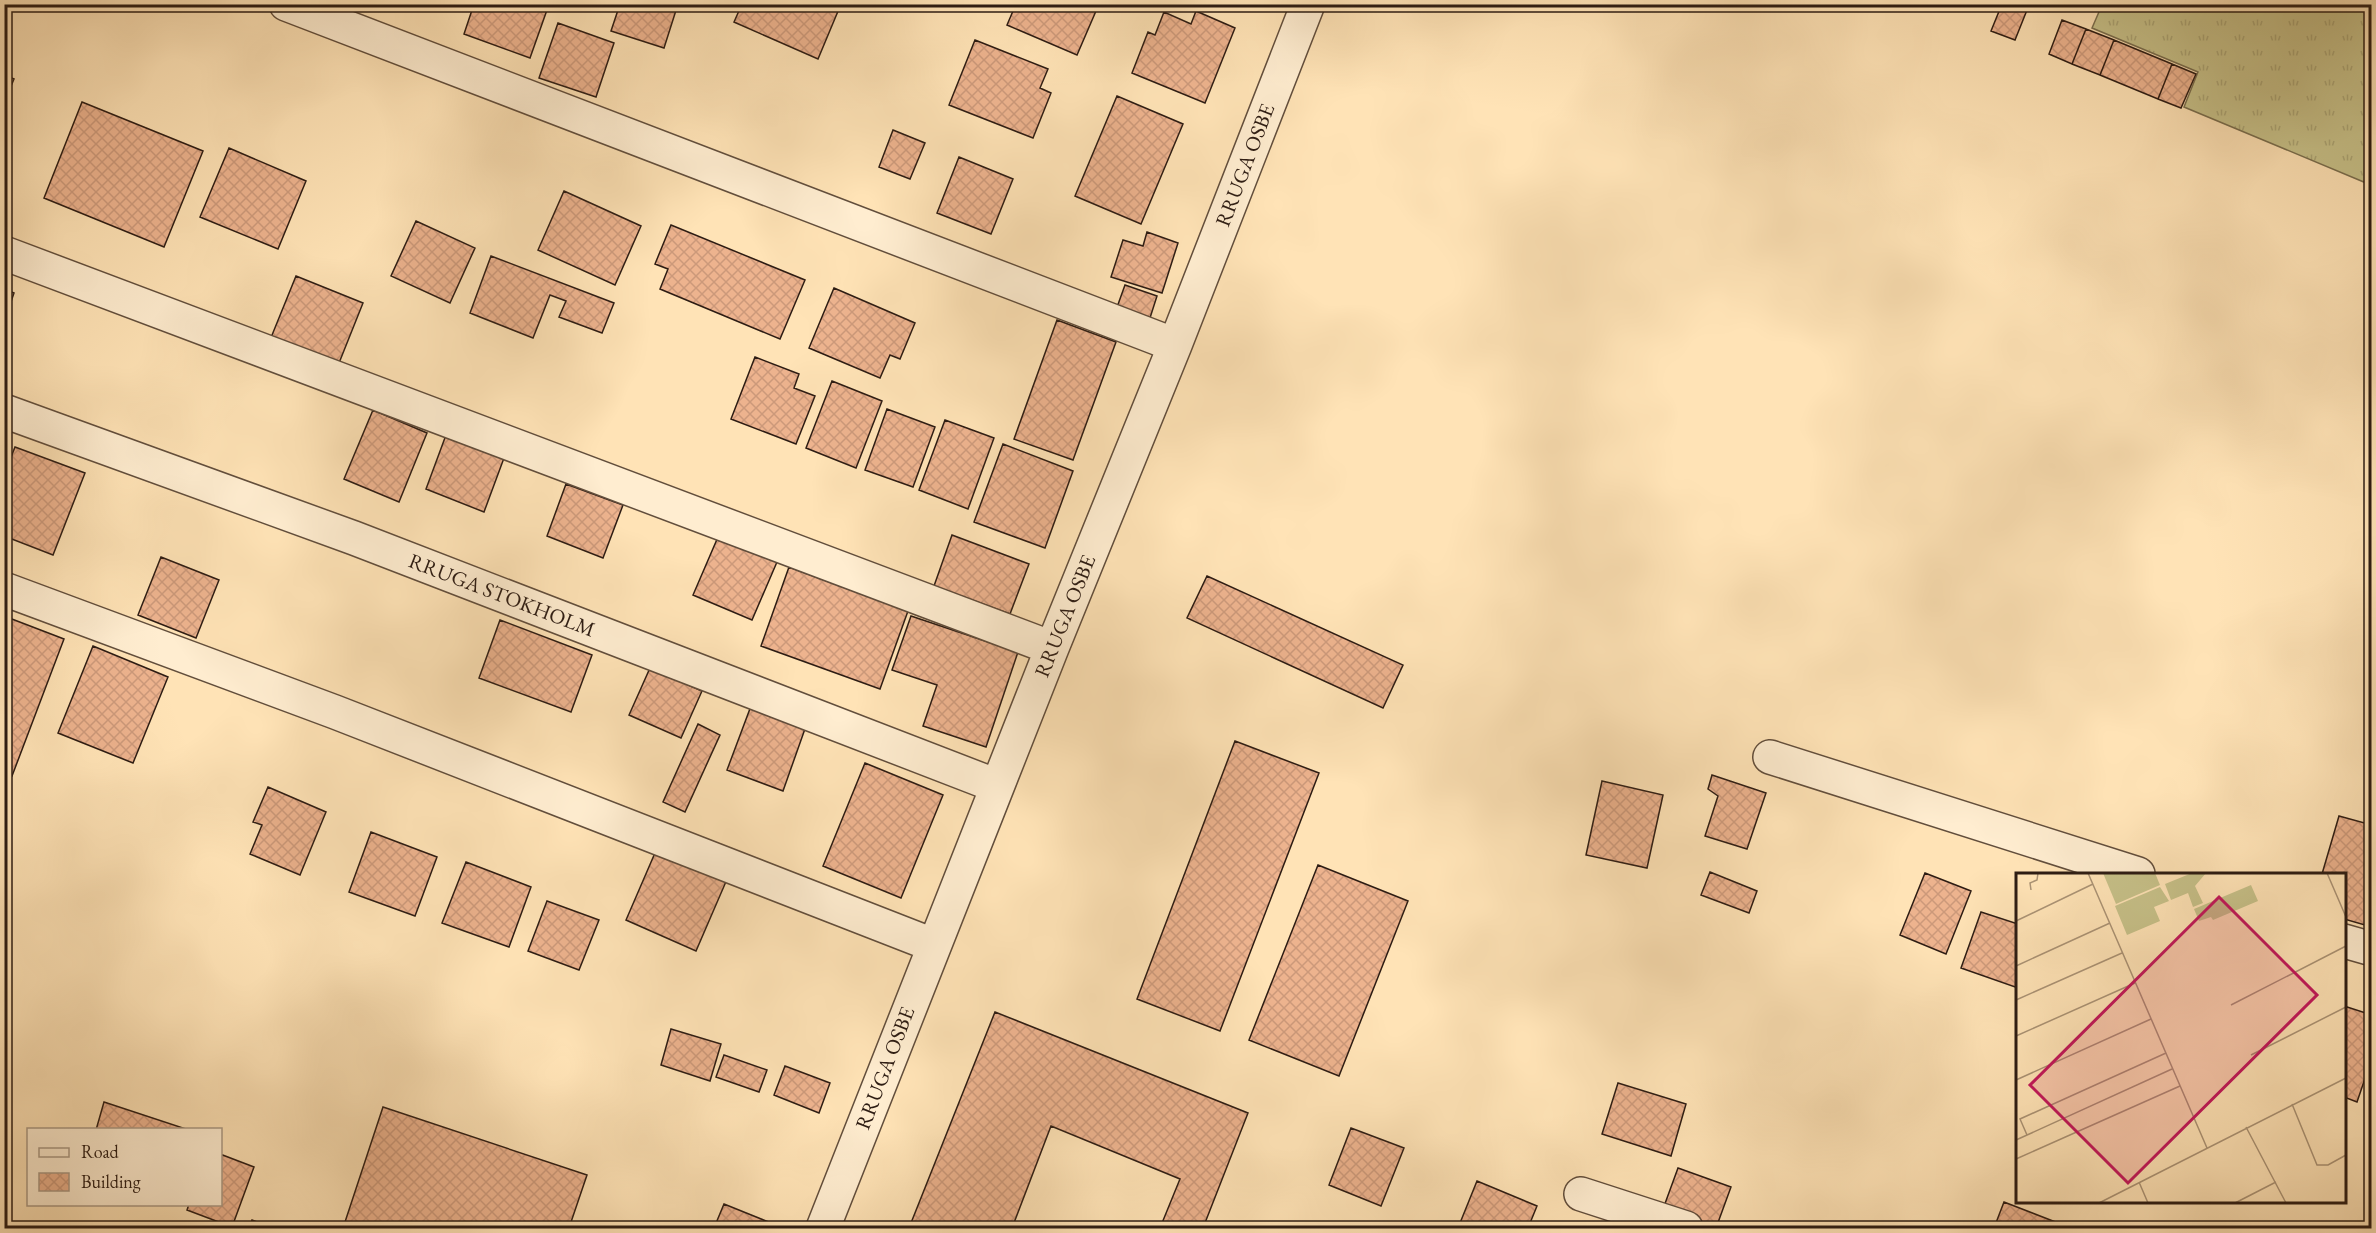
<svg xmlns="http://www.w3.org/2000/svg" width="2376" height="1233" viewBox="0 0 2376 1233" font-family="'EB Garamond',serif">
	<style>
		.grass { fill: url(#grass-tufts); stroke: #7a6e4e; stroke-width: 1.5 }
		.building { fill: url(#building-cross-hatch); stroke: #2d1c13; stroke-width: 1.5 }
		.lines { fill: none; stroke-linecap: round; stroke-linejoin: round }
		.minor-casing { stroke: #624e3c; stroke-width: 36 }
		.minor { stroke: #ffedd0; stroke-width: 33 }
		.labels { text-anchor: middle; stroke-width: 5; stroke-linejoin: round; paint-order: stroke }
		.street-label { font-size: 21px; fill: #2d1c13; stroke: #ffedd0 }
		.inset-road { fill: none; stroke: #ab9375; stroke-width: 1.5 }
		.view { fill: #c2185b; fill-opacity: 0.15; stroke: #c2185b; stroke-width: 3 }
		.inset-edge { fill: none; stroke: #2d1c13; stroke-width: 3 }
	</style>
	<defs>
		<pattern id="grass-tufts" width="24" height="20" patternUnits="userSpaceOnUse" patternTransform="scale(1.5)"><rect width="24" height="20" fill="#c7c189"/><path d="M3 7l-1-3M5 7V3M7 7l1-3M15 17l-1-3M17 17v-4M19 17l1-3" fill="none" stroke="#aba575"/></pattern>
		<pattern id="building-cross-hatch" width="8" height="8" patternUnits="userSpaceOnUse" patternTransform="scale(1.5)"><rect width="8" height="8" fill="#edb38e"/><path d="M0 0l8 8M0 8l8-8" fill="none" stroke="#cc997a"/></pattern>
	</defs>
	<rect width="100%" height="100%" fill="#ffe3b6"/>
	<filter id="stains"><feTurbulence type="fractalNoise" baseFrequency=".00333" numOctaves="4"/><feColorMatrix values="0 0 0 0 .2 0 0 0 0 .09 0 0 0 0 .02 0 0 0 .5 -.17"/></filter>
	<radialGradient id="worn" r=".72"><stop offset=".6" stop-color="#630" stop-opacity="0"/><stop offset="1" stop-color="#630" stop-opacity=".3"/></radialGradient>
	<path class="grass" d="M2356,4l15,7v174l-187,-78 14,-35 -106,-44 10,-23z"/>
	<path class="building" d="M474,4h69l5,3 -18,51 -66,-24z
		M620,4h58l-14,44 -53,-17z
		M742,4h99l-23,55 -84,-37z
		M1016,4h83l-22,51 -70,-30z
		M2002,4l27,1 -14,35 -24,-9z
		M1196,11l39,17 -30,75 -73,-30 16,-41 7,3 9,-23 27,12z
		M2062,20l24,9 -14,35 -23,-10z
		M558,23l56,20 -18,54 -57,-19z
		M2086,29l28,11 -14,35 -28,-11z
		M975,40l73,29 -8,19 11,5 -18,45 -84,-33z
		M2114,40l58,24 -14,35 -58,-24z
		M2172,64l24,10 -15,34 -23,-9z
		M4,75l10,4 -10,24z
		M1117,96l66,28 -42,100 -66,-28z
		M82,102l121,49 -39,96 -120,-49z
		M893,130l32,13 -15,36 -31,-12z
		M229,148l77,33 -28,68 -78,-32z
		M959,157l54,22 -22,55 -54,-21z
		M564,191l77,35 -26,59 -77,-35z
		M416,221l59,27 -25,55 -59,-27z
		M671,225l134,55 -25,59 -120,-50 8,-20 -13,-5z
		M1147,232l31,11 -16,50 -51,-16 12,-37 20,6z
		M491,256l123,47 -12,30 -43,-16 7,-16 -16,-6 -17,43 -63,-25z
		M296,276l67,27 -26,65 -67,-28z
		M1125,285l32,11 -8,25 -33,-11z
		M834,288l81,35 -15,36 -10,-4 -10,23 -71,-30z
		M4,289l10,4 -10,29z
		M1057,320l59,22 -43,118 -59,-21z
		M755,357l44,17 -5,14 21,8 -19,48 -65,-25z
		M832,381l50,20 -26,67 -50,-20z
		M887,409l48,18 -22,60 -48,-17z
		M373,410l54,23 -28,69 -55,-23z
		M945,420l49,18 -26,71 -49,-19z
		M446,435l58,23 -20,54 -58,-23z
		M1003,444l70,27 -28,77 -71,-26z
		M15,447l70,26 -32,82 -49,-19v-61z
		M566,484l57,21 -20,53 -56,-22z
		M952,535l77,29 -19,50 -76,-28z
		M718,537l59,25 -25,58 -59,-25z
		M161,557l58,23 -23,58 -58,-23z
		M789,567l119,44 -28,78 -119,-43z
		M1207,576l196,89 -20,43 -196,-90z
		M4,616l60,23 -52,137 -8,-3z
		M911,616l107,36 -32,95 -63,-21 14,-41 -45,-15z
		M500,620l92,35 -21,57 -92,-34z
		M93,646l75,31 -35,86 -75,-30z
		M650,668l52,23 -21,47 -52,-23z
		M751,706l55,20 -23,65 -56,-21z
		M698,724l22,11 -35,77 -22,-10z
		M1235,741l84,32 -99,258 -83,-32z
		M865,763l78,32 -42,103 -78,-32z
		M1712,775l54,18 -19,56 -42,-13 13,-40 -10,-7z
		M1602,781l61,14 -16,73 -61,-13z
		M268,787l58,25 -26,63 -50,-21 12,-29 -9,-3z
		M2339,816l33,9v102l-28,-8v-45h-22z
		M371,832l66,25 -22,59 -66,-24z
		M658,846l70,31 -32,74 -70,-31z
		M466,862l65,25 -22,60 -67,-24z
		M1318,865l90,36 -69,175 -90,-36z
		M1710,872l47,19 -8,22 -48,-18z
		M1925,873l46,18 -25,63 -46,-19z
		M547,901l52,19 -20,50 -51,-19z
		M1981,912l37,12v64l-57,-20z
		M2344,1006l28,9v43l-15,44 -13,-5z
		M995,1012l253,101 -45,115h-43l20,-49 -129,-53 -39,102h-103z
		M671,1029l50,15 -11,37 -49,-16z
		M724,1055l43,15 -8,22 -43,-15z
		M785,1066l45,17 -11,30 -45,-18z
		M1618,1083l68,21 -15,52 -69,-22z
		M104,1102l82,27v1h-90z
		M383,1107l204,68 -18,53h-226z
		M1351,1128l53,20 -23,58 -52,-21z
		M220,1154l34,13 -22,60 -45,-17 2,-6h31z
		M1678,1168l53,19 -15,41 -53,-19z
		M1477,1181l60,25 -9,22h-70z
		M2004,1202l67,26h-77z
		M724,1204l47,19 -2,5h-55z
		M252,1220l22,8h-25z"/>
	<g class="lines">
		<g class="minor-casing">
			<path id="minor" d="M286,4l889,341
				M4,253l1048,395
				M4,411l350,127 643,248
				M4,589l331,123 598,233
				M1770,757l368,117
				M2344,941l28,8
				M1581,1194l105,34
				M823,1228l229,-580 123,-303 133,-341"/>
		</g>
		<use href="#minor" class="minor"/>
	</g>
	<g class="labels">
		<g class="street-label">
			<text transform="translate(1245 165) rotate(-69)" y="7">RRUGA OSBE</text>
			<text transform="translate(502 595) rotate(21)" y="7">RRUGA STOKHOLM</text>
			<text transform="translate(1065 616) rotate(-68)" y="7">RRUGA OSBE</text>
			<text transform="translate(885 1068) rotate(-69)" y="7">RRUGA OSBE</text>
		</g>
	</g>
	<g transform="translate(2016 873)">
		<rect width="330" height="330" fill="#ffe3b6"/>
		<path d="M176,0h14l-11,13 8,17 -10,4 -5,-14 -17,7 -6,-16zM235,12l7,16 -45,19 -2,-3 -12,4 -5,-12zM144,14l9,14 -15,6 6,14 -33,14 -12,-29z" fill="#c7c189"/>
		<path d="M87,0h52l5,12 -44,19z" fill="#c7c189"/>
		<path class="inset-road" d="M72,0l119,275M311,0l19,44M15,17l-1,-7 7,-3 1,-7M0,48l77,-37M0,93l94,-43M0,127l106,-47M215,132l115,-59M0,163l119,-53M235,182l95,-48M0,207l135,-61M276,231l25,61h11l18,-10M230,254l40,76M11,262l-7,-16 146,-66M0,267l156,-71M0,286l164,-73M123,309l9,21M83,330l247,-125M219,330l41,-21"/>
		<path class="view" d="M203,24l98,98 -189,188 -98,-98z"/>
		<rect width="330" height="330" class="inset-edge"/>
	</g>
	<rect width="2376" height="1233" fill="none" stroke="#ffe3b6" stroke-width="24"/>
	<rect x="6" y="6" width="2364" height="1221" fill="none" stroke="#2d1c13" stroke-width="3"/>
	<rect x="12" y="12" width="2352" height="1209" fill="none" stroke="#2d1c13" stroke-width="1.5"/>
	<rect x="27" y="1128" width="195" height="78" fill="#ffedd0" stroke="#ab9984" stroke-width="1.5"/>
	<rect x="39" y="1148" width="30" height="9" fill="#ffedd0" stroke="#ab9984" stroke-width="1.5"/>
	<text x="81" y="1158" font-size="18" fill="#2d1c13">Road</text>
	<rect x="39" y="1173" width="30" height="18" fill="url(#building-cross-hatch)" stroke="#ab9984" stroke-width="1.5"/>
	<text x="81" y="1188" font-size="18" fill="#2d1c13">Building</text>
	<rect width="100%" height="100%" filter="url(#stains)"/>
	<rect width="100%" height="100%" fill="url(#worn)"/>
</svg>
